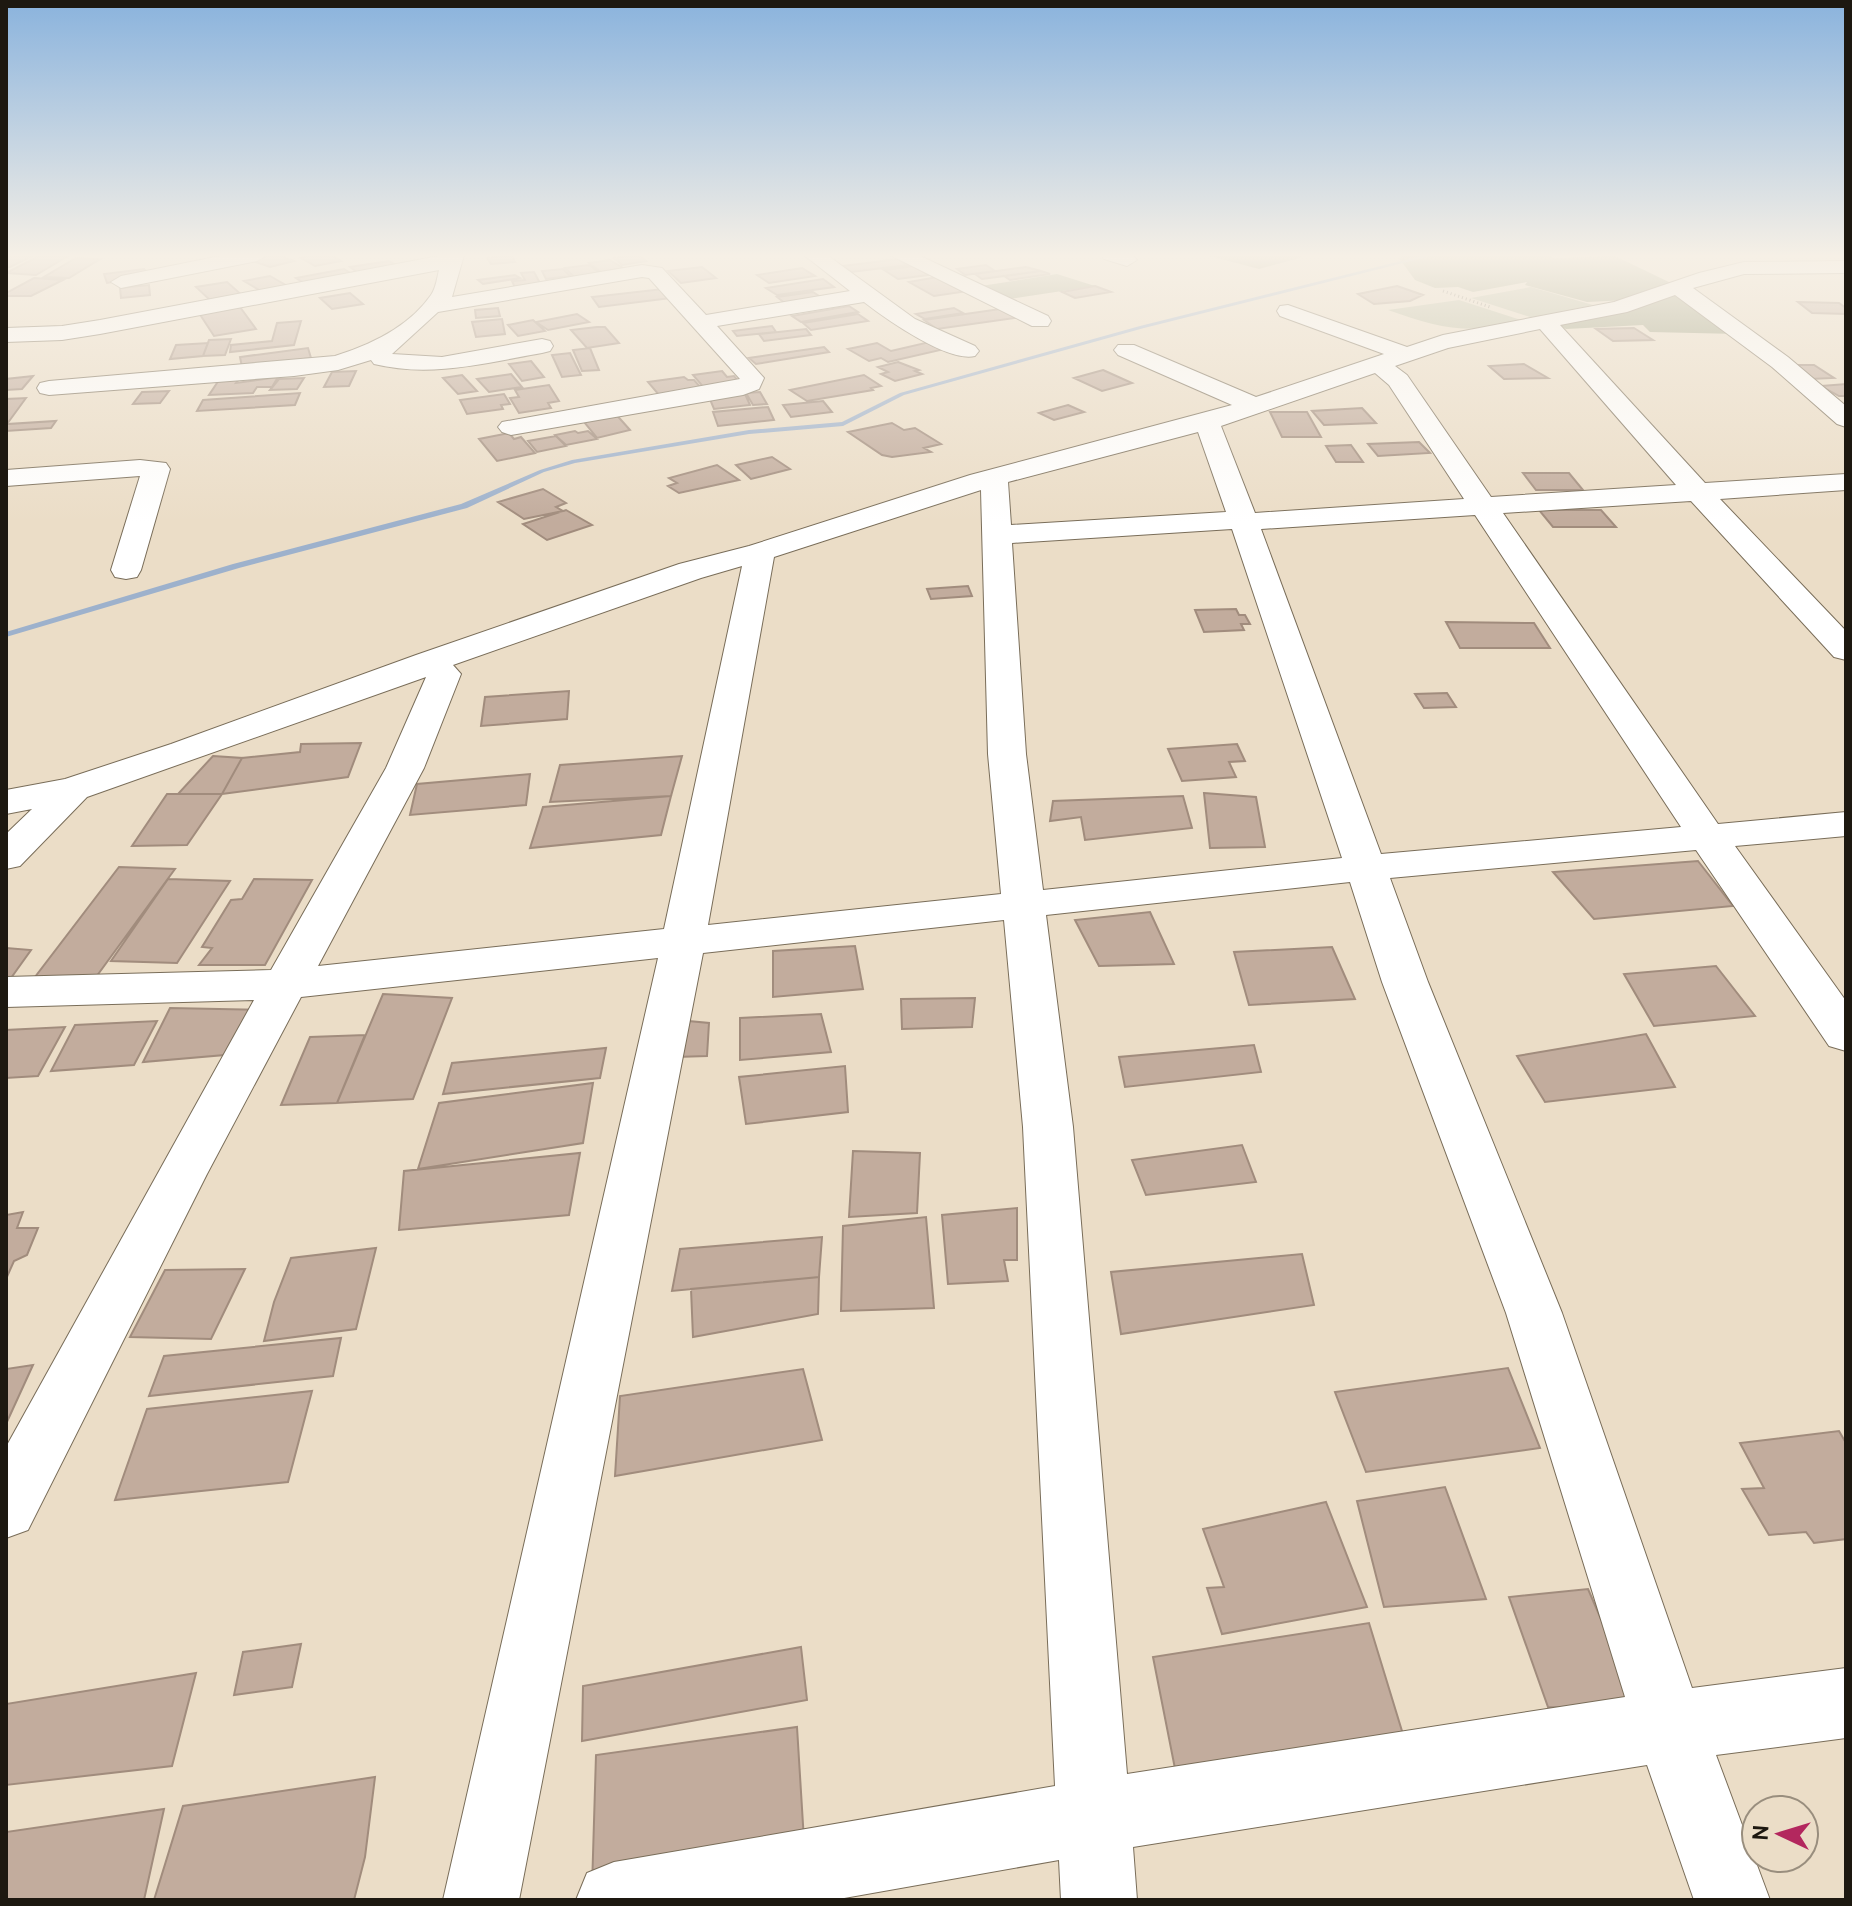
<svg xmlns="http://www.w3.org/2000/svg" width="1852" height="1906" viewBox="0 0 1852 1906" font-family="Cabin,sans-serif">
	<style>
		.green { fill: #b7b99d }
		.forest { fill: #9a9d7d }
		.lines { fill: none; stroke-linecap: round; stroke-linejoin: round }
		.stream { fill: #9db1cc; fill-rule: evenodd }
		.building { fill: #c2ac9d; stroke: #a18c7d; stroke-width: 2 }
		.minor-casing { stroke: #796d59; stroke-width: 2 }
		.path { stroke: #807668; stroke-width: 3; stroke-dasharray: 1 3; stroke-linecap: butt }
		.minor { fill: #fff; fill-rule: evenodd }
	</style>
	<rect width="100%" height="100%" fill="#ebddc7"/>
	<path class="green" d="M1531,287l62,18 -60,13 -62,-20z
		M1459,300l65,21c-53,15 -86,7 -136,-11z"/>
	<path class="forest" d="M1206,255h92l5,2 -44,12z
		M1405,255h143l6,3 61,-2 58,28 -46,16 -40,2 -62,-17 2,-3 -54,10 -15,-5 -23,1 -20,-8 -16,-22z
		M1057,274l38,12 -86,13 -28,-13z
		M1677,294l61,40 -88,-2 -7,-7 -77,4 -10,-6z"/>
	<g class="lines">
		<path class="stream" d="M1425,255h10l-291,73 -240,67 -61,31 -94,8 -174,29 -31,9 -77,36 -228,60 -233,69v-5l227,-68 228,-60 79,-34 32,-10 177,-30 93,-8 58,-29 240,-67z"/>
	</g>
	<path class="building" d="M6,255h28l-24,12h-4z
		M269,255h9l16,6 -24,6 -20,-7z
		M314,255h17l10,6 -26,5 -14,-8z
		M511,255l4,7 -24,2 -4,-6z
		M639,255l7,6 -24,4 -8,-7z
		M39,256h29l-32,19 -30,-2z
		M76,258l24,1 -31,19 -25,-1z
		M898,259l9,6 -56,7 -8,-6z
		M610,260l13,8 -22,4 -12,-9z
		M389,261l9,5 -40,7 -8,-6z
		M589,265l12,9 -27,3 -9,-9z
		M986,265l9,6 -30,4 -8,-6z
		M915,266l13,9 -30,4 -14,-9z
		M702,267l14,11 -35,5 -13,-12z
		M1026,267l15,4 -59,8 -7,-5z
		M802,268l13,8 -46,7 -12,-8z
		M144,269l6,7 -43,7 -3,-9z
		M344,269l11,7 -48,9 -11,-7z
		M563,269l7,7 -24,3 -4,-8z
		M1041,271l9,3 -40,6 -6,-4z
		M534,272l7,13 -26,3 -3,-7 13,-1 -4,-7z
		M515,275l5,3 -37,6 -5,-4z
		M270,276l21,12 -27,5 -20,-12z
		M943,276l25,15 -34,5 -25,-14z
		M34,278l29,2 -32,16h-25v-3z
		M823,279l11,8 -57,8 -11,-7z
		M227,282l17,15 -32,5 -16,-15z
		M149,285l1,10 -29,3 -1,-10z
		M1095,286l16,6 -36,6 -13,-6z
		M1397,286l26,9 -13,6 -36,3 -16,-10z
		M663,289l8,9 -72,9 -7,-10z
		M813,292l9,6 -36,6 -9,-7z
		M350,293l13,11 -31,5 -12,-11z
		M1798,302l41,1 7,5v6l-34,-1z
		M849,306l9,6 -57,10 -9,-6z
		M240,307l16,22 -42,7 -15,-23z
		M498,308l2,8 -24,2 -1,-8z
		M954,308l9,5 -38,6 -9,-5z
		M1007,308l14,9 -84,12 -13,-9z
		M577,314l12,8 -41,8 -12,-8z
		M858,314l10,7 -57,9 -8,-7z
		M502,319l3,15 -29,3 -4,-15z
		M533,320l12,11 -27,5 -10,-11z
		M301,321l-7,24 -64,7 1,-7 41,-4 5,-18z
		M772,326l4,6 -39,4 -4,-5z
		M597,327h8l14,16 -32,5 -16,-18z
		M1634,328l19,12 -40,1 -17,-12z
		M806,329l5,6 -47,6 -5,-7z
		M231,339l-6,16 -22,1 6,-16z
		M934,341l15,7 -61,14 -7,-4 -12,3 -21,-12 29,-6 14,8z
		M208,343l-5,13 -33,3 6,-14z
		M824,347l5,5 -73,12 -7,-6z
		M308,348l3,10 -69,9 -2,-10z
		M590,348l9,22 -17,1 -9,-21z
		M570,353l11,22 -19,2 -10,-22z
		M531,361l13,16 -22,4 -13,-17z
		M898,362l21,8 -4,1 7,3 -27,7 -14,-7 7,-2 -10,-5z
		M1524,364l24,14 -44,1 -15,-13z
		M1790,365h24l20,13 -25,1z
		M1103,370l29,13 -30,8 -28,-13z
		M356,371l-7,15 -25,1 8,-15z
		M722,371l5,6 7,-1 7,8 -36,5 -12,-14z
		M511,374l11,13 -33,5 -12,-13z
		M462,375l15,16 -19,3 -15,-16z
		M864,375l17,11 -10,2 2,2 -66,11 -17,-11z
		M33,376l-11,13 -16,1v-11z
		M278,377l-6,10h-15l-4,6 -44,2 10,-15 20,-1 -3,4z
		M684,377l4,3h6l8,9 -43,6 -11,-13z
		M304,378l-7,11 -27,1 9,-11z
		M1846,384v12h-7l-18,-10z
		M549,385l10,16 -11,2 3,5 -32,5 -9,-15 9,-1 -4,-7z
		M169,391l-9,12 -27,1 9,-12z
		M760,392l7,12 -14,1 -7,-12z
		M300,393l-5,12 -98,6 6,-11z
		M504,394l6,10 -9,1 2,4 -36,5 -7,-14z
		M745,394l5,11 -36,4 -5,-12z
		M26,398l-19,26 49,-3 -5,7 -45,3v-32z
		M823,401l9,11 -41,5 -8,-12z
		M1068,405l16,7 -30,8 -15,-7z
		M768,407l6,13 -56,6 -5,-14z
		M1362,408l14,15 -52,2 -12,-14z
		M613,411l17,19 -33,8 -17,-21z
		M1270,412h37l14,25h-39z
		M892,423l12,7 11,-2 26,16 -17,4 7,4 -39,5 -10,-2 -34,-23z
		M575,431l3,2 10,-2 9,8 -31,6 -11,-10z
		M509,433l5,6 7,-2 14,16 -38,8 -18,-22z
		M556,436l10,10 -29,6 -9,-11z
		M1419,442l11,11 -52,3 -10,-12z
		M1351,445l12,17h-27l-10,-16z
		M772,457l18,12 -39,10 -15,-14z
		M717,465l22,15 -60,13 -11,-7 9,-3 -8,-5z
		M1523,473h46l14,17h-47z
		M543,489l23,14 -10,4 7,4 -39,8 -26,-17z
		M566,510l26,15 -45,15 -24,-16z
		M1539,510h62l15,17h-63z
		M968,586l4,10 -41,3 -4,-10z
		M1236,609l3,6h6l5,9h-9l3,6 -40,2 -9,-22z
		M1446,622l88,1 16,25h-90z
		M569,691l-2,28 -86,7 4,-29z
		M1447,693l9,14 -32,1 -9,-14z
		M361,743l-13,34 -126,17 20,-36 58,-6 1,-8z
		M1237,744l8,17 -16,1 7,15 -54,4 -14,-32z
		M213,756l29,2 -20,36h-44z
		M682,756l-11,40 -121,6 10,-37z
		M530,774l-4,31 -116,10 7,-31z
		M1204,793l52,4 9,50 -55,1z
		M167,794h55l-35,51 -55,1z
		M671,796l-10,39 -131,13 13,-41z
		M1183,796l9,32 -107,12 -4,-23 -31,4 3,-20z
		M1698,861l35,45 -139,13 -41,-47z
		M119,867l56,2 -79,108h-61z
		M168,879l62,2 -53,82 -66,-2z
		M254,879l58,1 -47,85h-66l13,-17 -10,-1 29,-47 11,-1z
		M1150,912l24,52 -75,2 -24,-46z
		M855,946l8,43 -90,8v-46z
		M1332,947l23,52 -106,6 -15,-53z
		M6,948l25,2 -25,35z
		M1716,966l39,50 -101,10 -30,-52z
		M383,994l69,4 -39,101 -76,4z
		M975,998l-3,29 -70,2 -1,-30z
		M170,1008l101,2 -23,43 -105,9z
		M821,1014l10,38 -91,8v-42z
		M678,1020l31,3 -2,33 -31,1z
		M157,1021l-23,44 -83,6 24,-46z
		M65,1027l-27,49 -32,2v-48z
		M1646,1034l29,53 -130,15 -28,-46z
		M365,1035l-28,68 -56,2 29,-68z
		M1254,1045l7,27 -136,15 -6,-30z
		M606,1048l-6,30 -157,16 9,-31z
		M845,1066l3,46 -102,12 -7,-47z
		M593,1083l-10,60 -165,26 21,-66z
		M1242,1145l14,37 -110,13 -14,-35z
		M853,1151l67,2 -3,60 -68,4z
		M580,1153l-11,62 -170,15 5,-59z
		M1017,1208v52h-13l4,21 -60,3 -6,-69z
		M23,1212l-6,16h21l-11,27 -13,6 -8,18v-64z
		M926,1217l8,91 -93,3 2,-85z
		M822,1237l-3,40 -147,14 8,-42z
		M376,1248l-20,81 -92,12 10,-39 17,-44z
		M1302,1254l12,51 -193,29 -10,-62z
		M245,1269l-34,70 -81,-2 35,-67z
		M819,1277l-1,37 -125,23 -2,-48z
		M341,1338l-8,38 -184,20 15,-40z
		M33,1365l-27,59v-55z
		M1508,1368l32,80 -174,24 -31,-80z
		M803,1369l19,71 -207,36 5,-80z
		M312,1391l-24,91 -173,18 32,-91z
		M1839,1431l7,12v96l-32,4 -8,-11 -37,3 -27,-46 22,-1 -24,-45z
		M1445,1487l41,112 -102,8 -27,-106z
		M1326,1502l41,105 -145,27 -15,-46 17,-1 -21,-58z
		M1588,1589l52,120 -92,-2 -39,-110z
		M1369,1623l40,131 -229,40 -27,-137z
		M301,1644l-9,43 -58,8 9,-43z
		M801,1647l6,53 -225,41 1,-55z
		M196,1673l-24,93 -166,19v-81z
		M797,1727l8,130 -213,31 4,-133z
		M375,1777l-10,80 -11,43h-200l29,-94z
		M164,1809l-20,91h-138v-68z"/>
	<g class="lines">
		<g class="minor-casing">
			<path id="minor" d="M225,255h42l-10,6 -136,27 -10,-6 10,-6z
				M444,255h20l-12,42 190,-32 20,3 44,47 144,-24 -46,-36h23l88,64 60,27 4,5 -4,5c-27,7 -89,-37 -111,-54l-147,24 47,52 -5,11 -16,6 -232,40 -9,-3 -4,-5 4,-5 238,-43 -91,-101 -7,-1 -204,35 -46,42 50,3 100,-18 8,2 3,5 -3,5 -8,2c-57,10 -111,25 -168,11l-3,-4 -33,10 -44,6 -245,19 -9,-2 -3,-5 3,-5 9,-2 286,-25c35,-11 74,-29 96,-61 5,-7 6,-17 8,-25l-339,64 -38,6 -56,2v-14l56,-2 38,-6z
				M890,255h28l130,61 3,5 -3,5h-16z
				M1101,255h32l4,5 -10,6 -23,-7z
				M1846,261v12l-102,1 -51,14 95,69 58,49v21l-9,-3 -65,-57 -97,-72 -48,17 -67,13 145,158 141,-9v16l-126,9 126,132v29l-12,-3 -143,-156 -188,12 215,311 128,-12v24l-111,10 111,155v50l-17,-5 -133,-196 -306,28 38,104 134,331 130,375 154,-20v70l-130,17 54,145h-76l-47,-135 -514,82 4,53h-76l-2,-40 -226,40h-257l11,-27 27,-11 441,-76 -32,-659 -19,-207 -301,33 -184,947h-76l215,-942 -357,39 -94,177 -179,356 -22,8v-91l248,-447 -248,7v-30l265,-7 115,-202 40,-91 -339,120 -67,69 -14,3v-35l26,-25 -26,5v-24l59,-11 106,-35 245,-89 263,-91 70,-18 221,-71 262,-70 -114,-50 -4,-5 4,-5h16l122,52 128,-43 -104,-38 -3,-5 3,-5 8,-1 119,42 36,-12 171,-33 85,-29 45,-11zM1540,329l136,156 -185,12 -84,-122 -12,-9 53,-18zM1375,373l14,12 75,114 -209,14 -34,-87zM1198,432l28,80 -215,13 -3,-43zM981,490l7,264 13,140 -293,31 66,-368zM1475,515l206,312 -300,27 -120,-325zM1232,529l110,329 -299,32 -17,-136 -14,-211zM742,566l-78,363 -346,37 106,-198 37,-94 -8,-9 248,-87zM1350,882l32,100 124,331 119,384 -498,77 -54,-647 -27,-212z
				M140,460l26,3 4,6 -29,101 -4,7 -11,2 -11,-2 -4,-7 29,-94 -134,10v-16z"/>
		</g>
		<path class="path" d="M1443,291l47,16"/>
		<use href="#minor" class="minor"/>
	</g>
	<linearGradient id="sky" x2="0" y2="1"><stop stop-color="#8ab3dd"/><stop offset="0.49" stop-color="#f6f0e6"/><stop offset="1" stop-color="#f6f0e6" stop-opacity="0"/></linearGradient>
	<rect width="1852" height="522" fill="url(#sky)"/>
	<rect width="1852" height="1906" fill="none" stroke="#1d1810" stroke-width="16"/>
	<g transform="translate(1780 1834) rotate(274)"><circle r="38" fill="#ebddc7" stroke="#998e7e" stroke-width="2"/>
	<path d="M0-6L14 30L0 20L-14 30Z" fill="#b3275e"/>
	<text y="-12" font-size="22" font-weight="bold" text-anchor="middle" fill="#1d1810">N</text>
	</g>
</svg>
